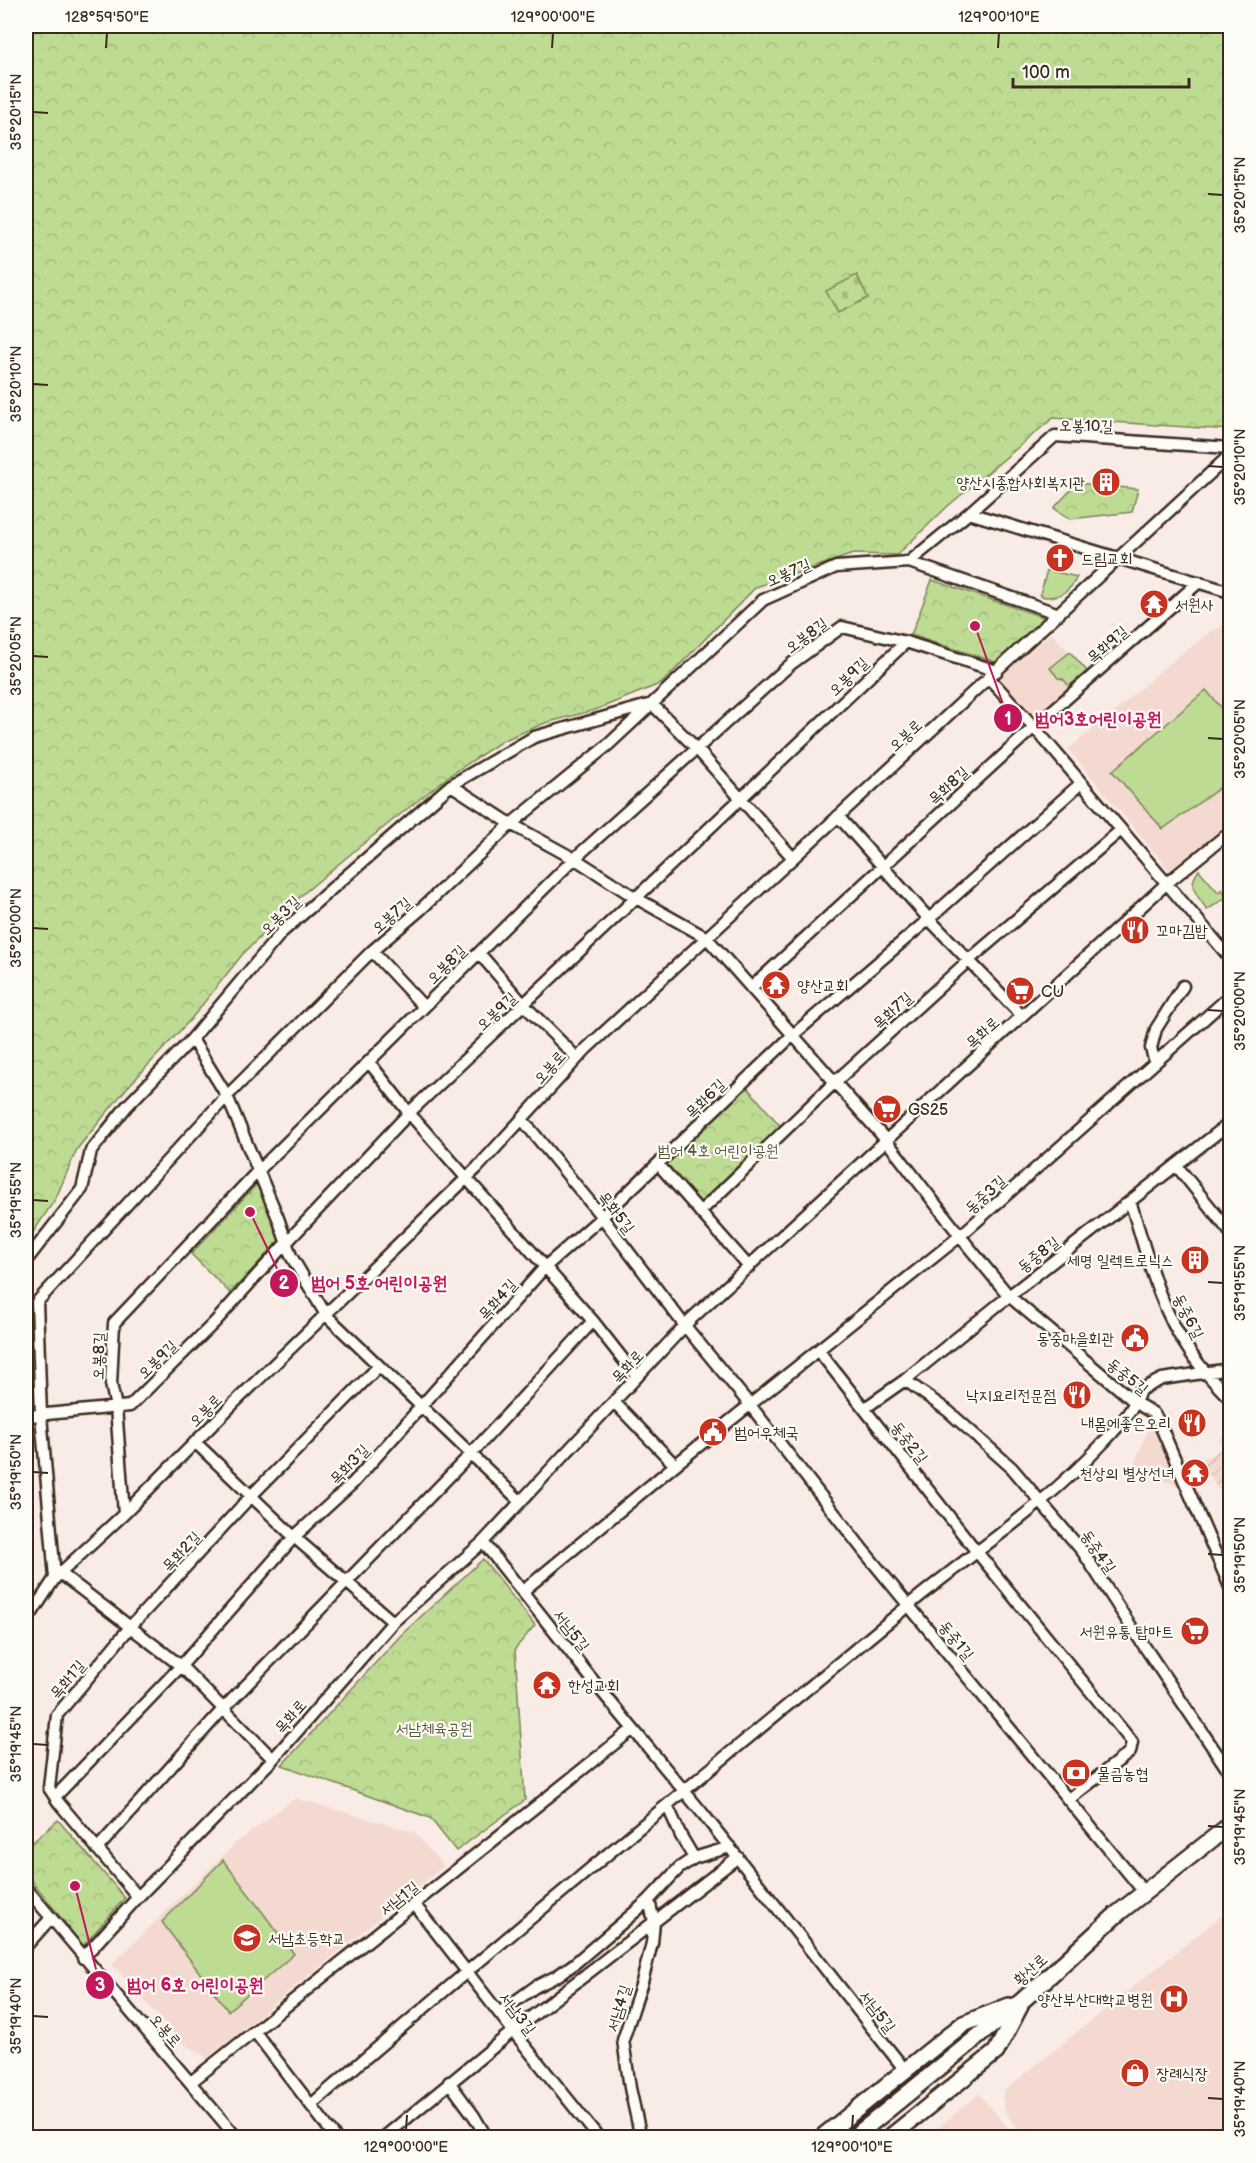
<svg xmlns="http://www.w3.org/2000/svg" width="1256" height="2163" viewBox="0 0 1256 2163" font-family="'Balsamiq Sans','Poor Story',sans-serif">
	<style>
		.built { fill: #f4d9d1 }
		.industrial { fill: url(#industrial-furrows) }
		.grass { fill: #bedb93; stroke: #7c8258; stroke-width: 1.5 }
		.forest { fill: url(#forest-crowns); stroke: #7c8258; stroke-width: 1.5 }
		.cemetery { fill: url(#cemetery-stones); stroke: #7c8258; stroke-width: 1.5 }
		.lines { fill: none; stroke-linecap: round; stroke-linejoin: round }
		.minor-casing { stroke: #3b2a1e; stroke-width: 15 }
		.secondary-casing { stroke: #3b2a1e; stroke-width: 20 }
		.minor { stroke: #fdfcf7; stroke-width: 10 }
		.secondary { stroke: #fdfcf7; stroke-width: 15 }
		.ticks { fill: none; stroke: #3b2a1e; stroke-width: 2 }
		.labels { text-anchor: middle; stroke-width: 4.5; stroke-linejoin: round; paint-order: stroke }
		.street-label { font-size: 16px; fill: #3b2a1e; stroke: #fdfcf7 }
		.poi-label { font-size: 16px; fill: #3b2a1e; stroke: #fdfcf7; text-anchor: start }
		.park-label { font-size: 16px; fill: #5c563b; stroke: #fdfcf7 }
		.leader { fill: none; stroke: #c2185b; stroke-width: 2 }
		.callout-dot { fill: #c2185b; stroke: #fdfcf7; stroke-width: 2 }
		.mark-label { font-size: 18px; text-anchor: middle; font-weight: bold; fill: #fff }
		.callout-label { font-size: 18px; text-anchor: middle; font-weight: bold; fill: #c2185b; stroke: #fdfcf7; stroke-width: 4.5; stroke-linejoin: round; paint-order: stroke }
		.neatline { fill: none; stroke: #3b2a1e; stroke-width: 2 }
		.ticks-label { font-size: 15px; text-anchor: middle; fill: #3b2a1e }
	</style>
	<defs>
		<pattern id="industrial-furrows" width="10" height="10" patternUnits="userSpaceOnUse" patternTransform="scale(1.5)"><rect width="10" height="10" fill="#f4d9d1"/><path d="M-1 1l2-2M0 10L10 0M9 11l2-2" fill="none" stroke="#d2bab3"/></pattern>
		<pattern id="forest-crowns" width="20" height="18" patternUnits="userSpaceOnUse" patternTransform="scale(1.5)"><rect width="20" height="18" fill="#bedb93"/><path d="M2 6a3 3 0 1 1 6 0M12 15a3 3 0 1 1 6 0" fill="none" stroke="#a4bc7e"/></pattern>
		<pattern id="cemetery-stones" width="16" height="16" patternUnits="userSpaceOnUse" patternTransform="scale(1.5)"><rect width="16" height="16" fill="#bedb93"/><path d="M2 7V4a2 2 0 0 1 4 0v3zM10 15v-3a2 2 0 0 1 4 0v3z" fill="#a4bc7e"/></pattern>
	</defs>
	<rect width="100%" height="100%" fill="#f9ece6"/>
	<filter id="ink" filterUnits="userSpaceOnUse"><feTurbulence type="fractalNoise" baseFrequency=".0167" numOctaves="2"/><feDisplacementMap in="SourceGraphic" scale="12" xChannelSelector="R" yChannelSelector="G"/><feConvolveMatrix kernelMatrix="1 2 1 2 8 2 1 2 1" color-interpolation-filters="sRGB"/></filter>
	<g filter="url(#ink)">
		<path class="built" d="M1230,622v203l-60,46 -102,-122 45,-36 48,-43 49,-38z
			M1051,633l37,38 -55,52 -37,-42z
			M1154,1423l27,56v8l-40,-15 -2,-4 -5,-4 16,-40z
			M295,1798l119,34 30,34 -237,192 -26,-16 -69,-78 124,-121z
			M1230,1909v228h-205l-19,-23 -4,-17 3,-7z
			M979,2094l37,43h-90z"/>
		<path class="industrial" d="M1230,1431v79l-21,-36 -10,5 -2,-5 5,-3 -3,-10 21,-11 2,-4 -3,-7z"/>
		<path class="grass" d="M1047,570l30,7c-7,15 -20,23 -37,19z
			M1206,690l24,28v62l-67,49 -51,-58z
			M1199,870l19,22 4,-3 5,8 -20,13c-10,-16 -21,-23 -8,-40z
			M223,1860l71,94 -66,57 -66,-89z"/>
		<path class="forest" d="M26,26h1204v404l-177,-12 -105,88 -51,49 -44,-1 -97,33 -94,96 -67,27 -50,13 -43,18 -53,35 -90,71 -56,47 -61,61 -51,64 -65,70 -49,60 -21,49 -30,45z
			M1077,483l61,6 -6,23 -62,7 -16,-11z
			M932,580l114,38 -50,44 -85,-27z
			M1070,652l17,19 -18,15 -6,-7 -5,-1 -8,-10z
			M747,1087l35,41 -82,76 -36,-40z
			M257,1184l23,56 -50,53 -39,-39z
			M483,1559l52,66 -20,24 10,151 -69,51 -26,-33 -148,-53 119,-130z
			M58,1820l67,78 -42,48 -57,-73v-25z"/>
		<path class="cemetery" d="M857,275l11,23 -30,15 -12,-22z"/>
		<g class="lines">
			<g class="minor-casing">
				<path id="minor" d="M969,513l261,79
					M909,562l60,-49 86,-77 175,12
					M989,678l45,49 196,231
					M451,785l60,39 69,38 56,36 71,40 179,202 82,106 41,50 127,107 17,10 5,7 72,167
					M838,816l91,103 93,97
					M372,951l52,56
					M479,953l45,52 53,53
					M751,988l283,-261 165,-145
					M192,1039l35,57 51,122 13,38 35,59 194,186
					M369,1062l40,51 184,208 44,56
					M1155,1063l-4,-15 5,-19 27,-43
					M522,1119l80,98 83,109 65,79 113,145 281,342
					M658,1164l91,103
					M1176,1165l54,67
					M1130,1201c16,49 28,105 58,148 12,19 27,34 42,50
					M700,1212l135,-130 134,-122 152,-130
					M26,1261l56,-72 9,-38 36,-45 65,-67 90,-107 169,-147 83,-48 118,-33 45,45 96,109
					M818,1350l159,202 155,190 -2,10 -62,48
					M905,1380l43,31 64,57 71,84 51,79 96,142
					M614,1402l61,63
					M865,1408l40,-28 104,-84 221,-173
					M26,1416l104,-10 85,-84 71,-79 126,-133 494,-468
					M195,1442l99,95 99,85
					M124,1514l-8,-107 -5,-23 3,-61 144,-152 316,-312 217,-195 51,-37 64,15 91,29
					M483,1542l116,146 105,127 201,255
					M60,1573l121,93 92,93
					M55,1578l-14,-163 -4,-113 190,-206 145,-145 48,-41 91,-86 97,-79 155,-145 73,-33 73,-5 150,52
					M523,1591l152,-126 285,-229 270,-240
					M26,1622l29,-44 69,-64 110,-111 243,-235 109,-119 644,-594
					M55,1797l126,-131 113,-129 59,-54 192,-216 57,-50 191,-182 136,-116 151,-135
					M668,1807l13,29 13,22
					M97,1849l127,-141 247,-254 122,-133
					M26,1888l211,250
					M138,1897l-79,-94 -10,-15 8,-73 74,-89 121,-131 127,-129
					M415,1905l98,126 86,107
					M26,1946l24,-27
					M83,1958l55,-61 135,-138 120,-137 90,-80 207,-222 477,-437 63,-51
					M499,2013l36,-26 22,-11 17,-12 75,-64 30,-32 15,-10 36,-11
					M255,2032l81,106
					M191,2082l442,-353
					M449,2082l25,34 13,22
					M311,2105c194,-168 394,-331 593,-496 66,-55 140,-102 199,-166 14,-15 31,-33 37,-53l22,-11 68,-10
					M383,2138l130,-107 225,-174
					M641,2138l-11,-50 -7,-48 19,-58 10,-39 2,-21 -5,-22"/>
			</g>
			<g class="secondary-casing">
				<path id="secondary" d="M821,2138l142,-114 46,-18
					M853,2138l170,-138 94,-86 113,-89
					M889,2138l107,-86 24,-46"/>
			</g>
			<use href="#minor" class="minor"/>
			<use href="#secondary" class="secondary"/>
		</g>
	</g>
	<path class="ticks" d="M106,48l1,-15M552,48l1,-15M998,48l1,-15M33,112l15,1M1208,194l15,1M33,384l15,1M1208,466l15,1M33,656l15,1M1208,738l15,1M33,928l15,1M1208,1010l15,1M33,1200l15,1M1208,1282l15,1M33,1472l15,1M1208,1554l15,1M33,1744l15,1M1208,1826l15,1M33,2016l15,1M1208,2098l15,1M406,2130l1,-15M852,2130l1,-15"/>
	<defs>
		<g id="building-disc" transform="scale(1.5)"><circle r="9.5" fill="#c8321e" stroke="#fdfcf7"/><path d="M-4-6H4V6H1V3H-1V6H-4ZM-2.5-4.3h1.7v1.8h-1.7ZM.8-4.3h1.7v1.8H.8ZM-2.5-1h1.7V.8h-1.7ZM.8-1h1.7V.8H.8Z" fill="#fff"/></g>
		<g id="church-disc" transform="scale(1.5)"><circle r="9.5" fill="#c8321e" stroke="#fdfcf7"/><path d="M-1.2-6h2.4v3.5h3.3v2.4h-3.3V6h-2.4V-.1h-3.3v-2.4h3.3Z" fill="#fff"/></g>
		<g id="temple-disc" transform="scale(1.5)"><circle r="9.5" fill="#c8321e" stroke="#fdfcf7"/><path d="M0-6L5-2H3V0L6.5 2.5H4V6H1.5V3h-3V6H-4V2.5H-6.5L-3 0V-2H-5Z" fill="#fff"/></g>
		<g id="restaurant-disc" transform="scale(1.5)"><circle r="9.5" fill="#c8321e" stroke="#fdfcf7"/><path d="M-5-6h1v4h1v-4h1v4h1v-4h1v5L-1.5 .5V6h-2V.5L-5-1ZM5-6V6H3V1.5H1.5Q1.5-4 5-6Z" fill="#fff"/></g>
		<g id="supermarket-disc" transform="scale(1.5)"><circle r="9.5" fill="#c8321e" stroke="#fdfcf7"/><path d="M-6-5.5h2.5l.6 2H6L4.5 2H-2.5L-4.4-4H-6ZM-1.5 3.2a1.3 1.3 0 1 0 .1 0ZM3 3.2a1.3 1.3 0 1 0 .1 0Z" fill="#fff"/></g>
		<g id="civic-disc" transform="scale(1.5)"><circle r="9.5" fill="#c8321e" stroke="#fdfcf7"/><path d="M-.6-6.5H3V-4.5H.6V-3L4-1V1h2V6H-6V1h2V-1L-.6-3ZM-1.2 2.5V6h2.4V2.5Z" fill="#fff"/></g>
		<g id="bank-disc" transform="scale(1.5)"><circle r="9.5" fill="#c8321e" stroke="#fdfcf7"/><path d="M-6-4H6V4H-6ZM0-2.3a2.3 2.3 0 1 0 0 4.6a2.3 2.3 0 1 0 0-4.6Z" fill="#fff"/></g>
		<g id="school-disc" transform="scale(1.5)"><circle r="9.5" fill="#c8321e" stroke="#fdfcf7"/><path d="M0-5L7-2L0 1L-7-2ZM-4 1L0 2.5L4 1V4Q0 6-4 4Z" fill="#fff"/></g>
		<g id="hospital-disc" transform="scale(1.5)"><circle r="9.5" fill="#c8321e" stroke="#fdfcf7"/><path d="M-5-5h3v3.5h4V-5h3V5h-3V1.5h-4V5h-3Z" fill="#fff"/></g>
		<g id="shop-disc" transform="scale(1.5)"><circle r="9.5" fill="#c8321e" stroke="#fdfcf7"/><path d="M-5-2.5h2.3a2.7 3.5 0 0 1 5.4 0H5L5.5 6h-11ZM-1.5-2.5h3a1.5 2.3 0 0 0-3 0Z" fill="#fff"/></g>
	</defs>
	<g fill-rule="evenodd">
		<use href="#building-disc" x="1106" y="482"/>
		<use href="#church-disc" x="1060" y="558"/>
		<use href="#temple-disc" x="1154" y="604"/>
		<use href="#restaurant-disc" x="1135" y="930"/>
		<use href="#temple-disc" x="776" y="985"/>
		<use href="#supermarket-disc" x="1020" y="991"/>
		<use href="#supermarket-disc" x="887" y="1109"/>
		<use href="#building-disc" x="1195" y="1260"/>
		<use href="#civic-disc" x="1135" y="1338"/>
		<use href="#restaurant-disc" x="1077" y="1395"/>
		<use href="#restaurant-disc" x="1192" y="1423"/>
		<use href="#civic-disc" x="713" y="1432"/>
		<use href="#temple-disc" x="1195" y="1473"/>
		<use href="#supermarket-disc" x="1195" y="1631"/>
		<use href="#temple-disc" x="547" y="1685"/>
		<use href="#bank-disc" x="1076" y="1773"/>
		<use href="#school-disc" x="247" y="1938"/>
		<use href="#hospital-disc" x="1174" y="1999"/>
		<use href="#shop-disc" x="1135" y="2073"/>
	</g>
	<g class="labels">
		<g class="street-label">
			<text transform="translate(1086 425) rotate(1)" y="6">오봉10길</text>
			<text transform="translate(788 572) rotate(-24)" y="6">오봉7길</text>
			<text transform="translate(806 635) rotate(-36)" y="6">오봉8길</text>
			<text transform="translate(1107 644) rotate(-41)" y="6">목화9길</text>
			<text transform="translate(848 676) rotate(-44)" y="6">오봉9길</text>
			<text transform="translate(905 735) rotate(-43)" y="6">오봉로</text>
			<text transform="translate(948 785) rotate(-42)" y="6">목화8길</text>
			<text transform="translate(280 915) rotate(-44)" y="6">오봉3길</text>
			<text transform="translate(391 915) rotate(-41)" y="6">오봉7길</text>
			<text transform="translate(446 964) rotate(-45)" y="6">오봉8길</text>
			<text transform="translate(892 1010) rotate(-42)" y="6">목화7길</text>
			<text transform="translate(496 1011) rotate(-43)" y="6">오봉9길</text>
			<text transform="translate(982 1032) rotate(-42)" y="6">목화로</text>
			<text transform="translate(549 1067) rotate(-48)" y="6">오봉로</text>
			<text transform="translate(705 1098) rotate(-44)" y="6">목화6길</text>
			<text transform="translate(985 1194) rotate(-42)" y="6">동중3길</text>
			<text transform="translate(617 1212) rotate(52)" y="6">목화5길</text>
			<text transform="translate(1038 1254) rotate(-38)" y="6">동중8길</text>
			<text transform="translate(497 1299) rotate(-48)" y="6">목화4길</text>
			<text transform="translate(1189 1316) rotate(63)" y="6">동중6길</text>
			<text transform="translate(98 1356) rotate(-88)" y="6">오봉8길</text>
			<text transform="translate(157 1359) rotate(-44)" y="6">오봉9길</text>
			<text transform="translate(627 1366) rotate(-47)" y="6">목화로</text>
			<text transform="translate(1128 1376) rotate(39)" y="6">동중5길</text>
			<text transform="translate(205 1410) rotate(-45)" y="6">오봉로</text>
			<text transform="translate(910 1442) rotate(52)" y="6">동중2길</text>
			<text transform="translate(349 1464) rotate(-46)" y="6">목화3길</text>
			<text transform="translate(181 1551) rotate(-47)" y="6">목화2길</text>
			<text transform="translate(1099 1551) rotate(55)" y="6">동중4길</text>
			<text transform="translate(572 1630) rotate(52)" y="6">서남5길</text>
			<text transform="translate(957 1640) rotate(51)" y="6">동중1길</text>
			<text transform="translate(67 1679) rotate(-50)" y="6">목화1길</text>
			<text transform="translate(290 1716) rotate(-49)" y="6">목화로</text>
			<text transform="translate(399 1898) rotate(-39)" y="6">서남1길</text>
			<text transform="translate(1030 1969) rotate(-42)" y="6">황산로</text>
			<text transform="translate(618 2008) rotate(-73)" y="6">서남4길</text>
			<text transform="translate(878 2011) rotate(52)" y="6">서남5길</text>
			<text transform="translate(518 2013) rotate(52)" y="6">서남3길</text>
			<text transform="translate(166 2030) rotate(49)" y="6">오봉로</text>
		</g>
		<g class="poi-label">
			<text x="1085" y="488" text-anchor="end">양산시종합사회복지관</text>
			<text x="1081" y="564">드림교회</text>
			<text x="1175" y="610">서원사</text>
			<text x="1156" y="936">꼬마김밥</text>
			<text x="797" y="991">양산교회</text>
			<text x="1041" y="997">CU</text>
			<text x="908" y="1115">GS25</text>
			<text x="1174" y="1266" text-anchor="end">세명 일렉트로닉스</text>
			<text x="1114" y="1344" text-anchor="end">동중마을회관</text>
			<text x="1056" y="1401" text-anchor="end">낙지요리전문점</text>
			<text x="1171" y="1429" text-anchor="end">내몸에좋은오리</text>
			<text x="734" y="1438">범어우체국</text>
			<text x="1174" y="1479" text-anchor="end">천상의 별상선녀</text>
			<text x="1174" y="1637" text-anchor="end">서원유통 탑마트</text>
			<text x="568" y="1691">한성교회</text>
			<text x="1097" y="1779">물금농협</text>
			<text x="268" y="1944">서남초등학교</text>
			<text x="1153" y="2005" text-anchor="end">양산부산대학교병원</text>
			<text x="1156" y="2079">장례식장</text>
		</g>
		<g class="park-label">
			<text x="718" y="1156">범어 4호 어린이공원</text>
			<text x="434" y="1734">서남체육공원</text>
		</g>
	</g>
	<path class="leader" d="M975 626L1008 718M250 1212L284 1283M75 1886L100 1985"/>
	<g class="callout-dot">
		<circle cx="975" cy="626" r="6"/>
		<circle cx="250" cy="1212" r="6"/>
		<circle cx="75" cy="1886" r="6"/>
		<circle cx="1008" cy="718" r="15"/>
		<circle cx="284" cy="1283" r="15"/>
		<circle cx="100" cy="1985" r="15"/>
	</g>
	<g class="mark-label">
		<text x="1008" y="725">1</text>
		<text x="284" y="1289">2</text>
		<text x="100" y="1991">3</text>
	</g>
	<g class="callout-label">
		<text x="1098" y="725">범어3호어린이공원</text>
		<text x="379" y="1289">범어 5호 어린이공원</text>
		<text x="195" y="1991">범어 6호 어린이공원</text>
	</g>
	<rect width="1256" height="2163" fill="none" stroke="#fdfcf7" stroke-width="66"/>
	<path d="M1013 78v9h176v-9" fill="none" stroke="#3b2a1e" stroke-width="3"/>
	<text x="1022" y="78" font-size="18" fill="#3b2a1e" stroke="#fdfcf7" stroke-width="4.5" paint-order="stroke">100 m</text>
	<rect x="33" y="33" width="1190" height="2097" class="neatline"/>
	<g class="ticks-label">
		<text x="107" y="22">128°59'50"E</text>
		<text x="553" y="22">129°00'00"E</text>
		<text x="999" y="22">129°00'10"E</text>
		<text transform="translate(16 112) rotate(-90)" y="5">35°20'15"N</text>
		<text transform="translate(1240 195) rotate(-90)" y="5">35°20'15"N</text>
		<text transform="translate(16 384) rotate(-90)" y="5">35°20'10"N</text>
		<text transform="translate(1240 467) rotate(-90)" y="5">35°20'10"N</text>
		<text transform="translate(16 656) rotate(-90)" y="5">35°20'05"N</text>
		<text transform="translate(1240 739) rotate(-90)" y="5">35°20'05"N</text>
		<text transform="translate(16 928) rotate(-90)" y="5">35°20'00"N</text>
		<text transform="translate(1240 1011) rotate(-90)" y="5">35°20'00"N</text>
		<text transform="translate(16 1200) rotate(-90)" y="5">35°19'55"N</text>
		<text transform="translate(1240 1283) rotate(-90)" y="5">35°19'55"N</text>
		<text transform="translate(16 1472) rotate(-90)" y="5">35°19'50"N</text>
		<text transform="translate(1240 1555) rotate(-90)" y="5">35°19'50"N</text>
		<text transform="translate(16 1744) rotate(-90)" y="5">35°19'45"N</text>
		<text transform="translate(1240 1827) rotate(-90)" y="5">35°19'45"N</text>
		<text transform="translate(16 2016) rotate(-90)" y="5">35°19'40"N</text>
		<text transform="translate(1240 2099) rotate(-90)" y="5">35°19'40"N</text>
		<text x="406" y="2152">129°00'00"E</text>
		<text x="852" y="2152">129°00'10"E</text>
	</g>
</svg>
